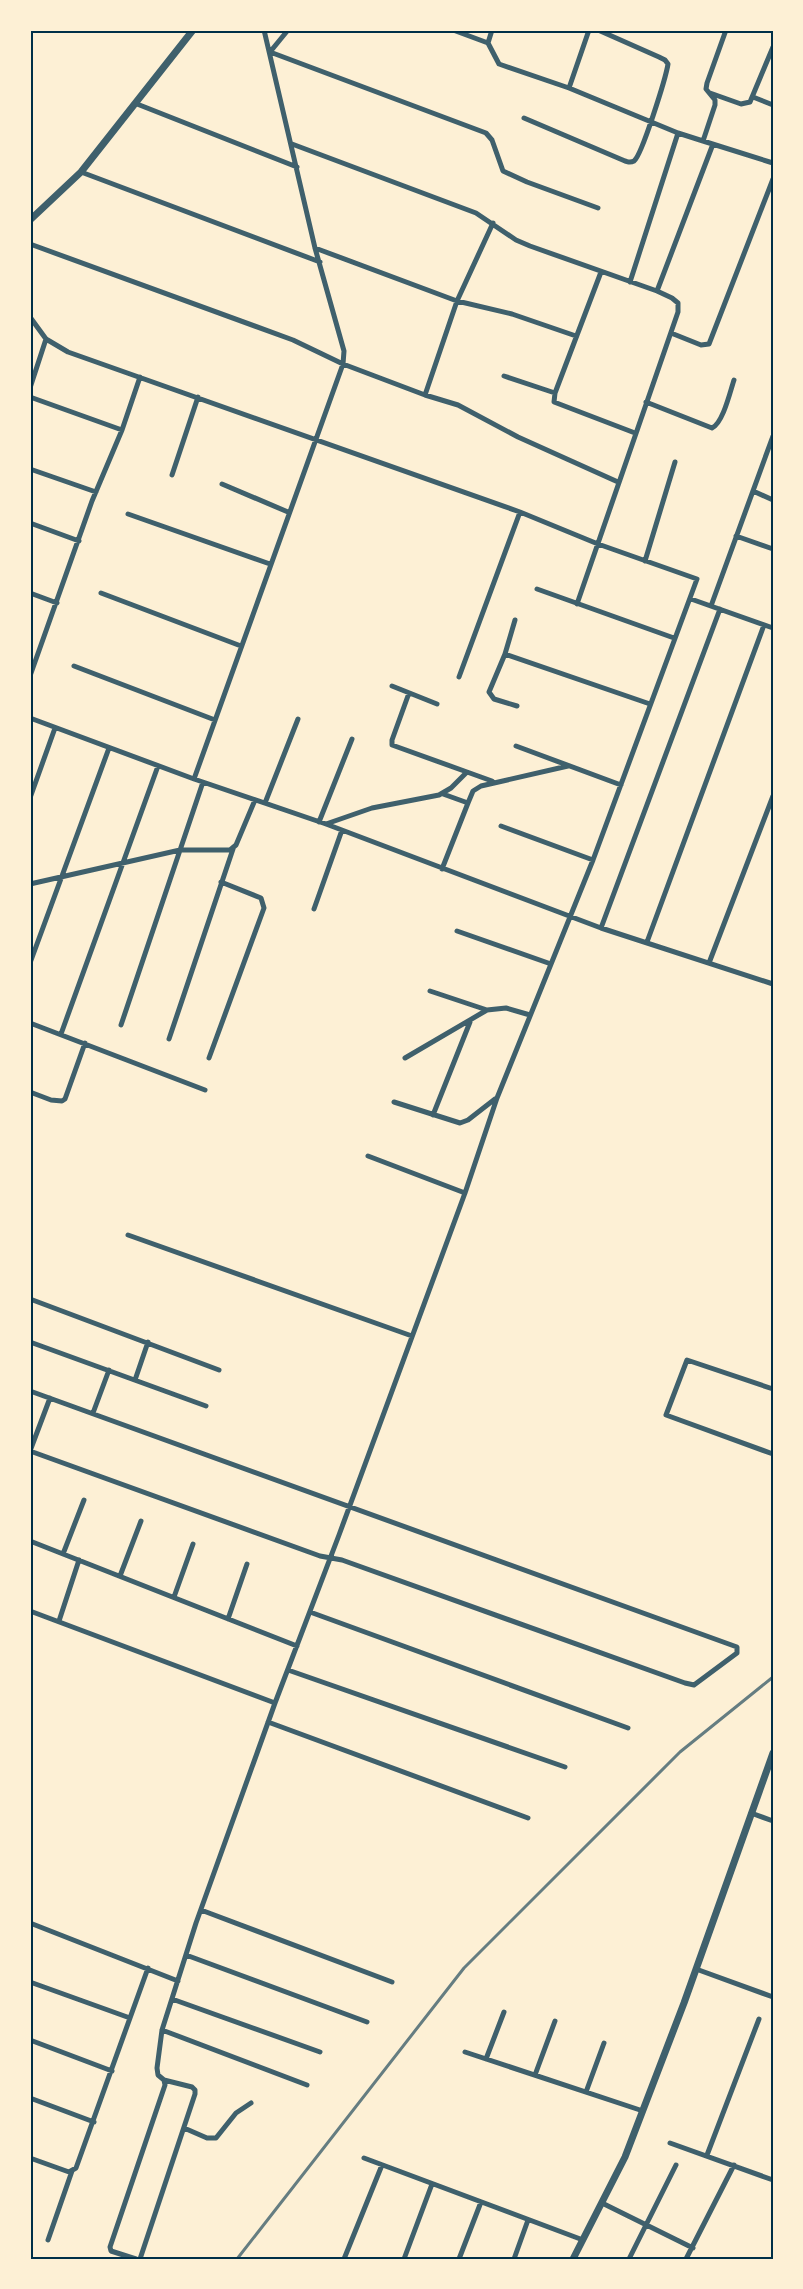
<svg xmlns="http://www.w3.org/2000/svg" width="803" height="2289" viewBox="0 0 803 2289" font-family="'PT Sans',sans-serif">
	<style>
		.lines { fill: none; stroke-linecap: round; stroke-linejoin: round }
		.minor { stroke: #3f606c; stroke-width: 5 }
		.tertiary { stroke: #3f606c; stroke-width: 7 }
		.rail { stroke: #657d81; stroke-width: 3 }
		.neatline { fill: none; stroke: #003049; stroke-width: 2 }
	</style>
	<rect width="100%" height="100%" fill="#fdf0d5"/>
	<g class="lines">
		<path class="minor" d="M288,30l-18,22 216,81 6,7 11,31 24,11 71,26
			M453,30l35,13 4,-13
			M488,43l11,21 70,24 109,45
			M569,88l20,-58
			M710,93l31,11 9,-2 23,-55
			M753,97l20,8
			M137,104l160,63
			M524,118l101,43c4,1 5,2 9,0 8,-6 32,-84 34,-97l-3,-4 -6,-3 -61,-27
			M703,141l70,22
			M292,144l184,69 40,27 14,6 127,45 15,7 6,5v9l-101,292
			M81,172l239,90
			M30,244l263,96 50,24 82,31 33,10 60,32 100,45
			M315,248l142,53 55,13 64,22
			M601,272l-46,121 -1,9 81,31
			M630,282l48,-149 25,8 12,-36v-5l-9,-11 1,-6 19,-53
			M657,291l56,-147
			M30,317l16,22 22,13 452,160 78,32 99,35 -104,281 -96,238 -32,95 -126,342 -64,168 -79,220 -34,107 -5,38 1,7 6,5 1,5 -55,162 1,4 25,8
			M671,333l30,12 8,-1 64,-165
			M504,376l51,17
			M30,388l16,-49
			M425,395l32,-94 36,-78
			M30,397l92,33
			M646,402l66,26c11,-5 18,-36 22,-48
			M30,469l66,23
			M172,475l26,-78
			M222,484l66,28
			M753,491l20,9
			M128,514l142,50
			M30,523l49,18
			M736,536l37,13
			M645,561l30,-99
			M537,589l137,49
			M30,593l27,10
			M101,593l140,53
			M691,599l82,29
			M711,606l62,-170
			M515,620l-10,34 -16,38 5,7 23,7
			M505,654l145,50
			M74,666l141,54
			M30,676l62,-175 30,-71 18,-53
			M459,677l61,-165
			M392,686l45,18
			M30,718l164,61 132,45 275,104 172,56
			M516,746l105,39
			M467,772l25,9
			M194,779l149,-415 1,-13 -29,-103 -51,-218
			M30,798l25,-70
			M265,803l33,-84
			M468,803l5,-12 8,-5 87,-20
			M319,822l33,-83
			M326,824l46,-16 67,-13 12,-7 16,-16 -75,-27v-5l17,-47
			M501,826l92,34
			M442,869l26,-66 -25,-9
			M30,884l150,-34h50l6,-5 19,-45
			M314,909l28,-79
			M601,928l119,-319
			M457,931l94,33
			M647,942l117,-317
			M30,963l79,-215
			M709,963l64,-167
			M430,991l57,19
			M30,1023l175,67
			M121,1025l82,-243
			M61,1034l97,-268
			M169,1039l64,-190
			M209,1058l55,-150 -3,-10 -40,-16
			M405,1058l82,-48 19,-2 24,7
			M30,1092l21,8 11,1 3,-2 20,-56
			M394,1102l66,21 8,-3 27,-21
			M433,1115l37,-93
			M368,1156l97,37
			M128,1235l284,101
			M30,1299l189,71
			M30,1342l176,64
			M135,1380l13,-38
			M773,1389l-86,-29 -21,55 107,39
			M30,1391l707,256v6l-43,32 -9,-2 -343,-123 -22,-4 -290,-105
			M93,1413l16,-43
			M30,1451l20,-53
			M30,1541l267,105
			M63,1554l21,-54
			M120,1576l21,-55
			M174,1597l19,-53
			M30,1611l245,92
			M310,1612l318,116
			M228,1619l19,-55
			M59,1621l20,-61
			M288,1670l277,97
			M268,1722l260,96
			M751,1813l22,8
			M201,1910l191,72
			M30,1923l148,58
			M186,1955l181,67
			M696,1969l77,28
			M30,1982l100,36
			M172,1999l148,53
			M162,2030l145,55
			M30,2040l82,31
			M465,2052l178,59
			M486,2059l18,-47
			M535,2075l20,-54
			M586,2092l18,-49
			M30,2098l64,24
			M184,2128l23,10h9l20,-25 15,-10
			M670,2143l103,37
			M707,2155l52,-136
			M30,2158l39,14 7,-4 72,-200
			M364,2158l219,82
			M602,2203l91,45
			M48,2240l24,-69
			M140,2259l55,-165v-4l-3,-3 -28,-7
			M344,2259l38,-94
			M404,2259l28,-75
			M459,2259l22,-57
			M514,2259l14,-39
			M629,2259l47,-94
			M686,2259l48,-94"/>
		<path class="tertiary" d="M30,220l51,-48 112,-142
			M573,2259l52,-102 59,-154 89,-250"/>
		<path class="rail" d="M237,2259l227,-291 216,-216 93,-75"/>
	</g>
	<rect width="803" height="2289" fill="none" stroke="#fdf0d5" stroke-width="63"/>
	<rect x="32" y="32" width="740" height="2226" class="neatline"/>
</svg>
